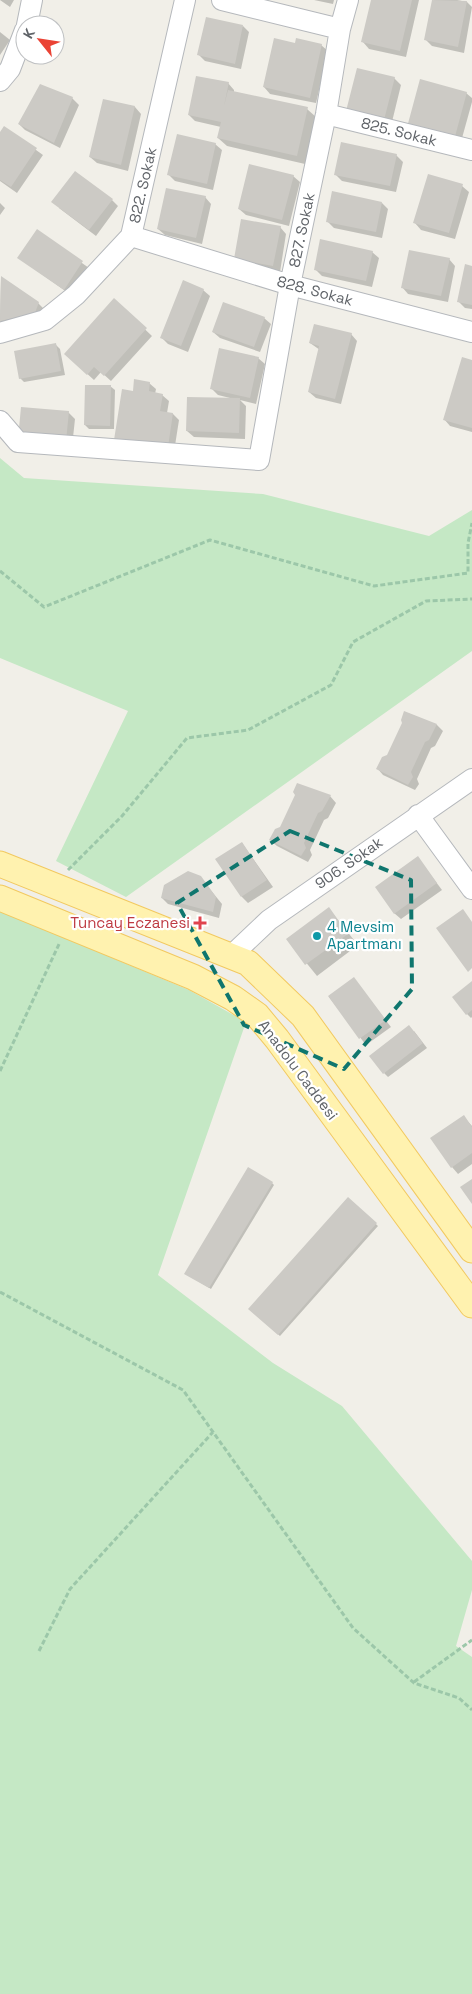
<svg xmlns="http://www.w3.org/2000/svg" width="472" height="1994" viewBox="0 0 472 1994" font-family="'Space Grotesk',sans-serif">
	<style>
		.green { fill: #c5e8c5 }
		.shadow { fill: #0003 }
		.building { fill: #cccac5 }
		.lines { fill: none; stroke-linecap: round; stroke-linejoin: round }
		.minor-casing { stroke: #b5b8bc; stroke-width: 22 }
		.major-casing { stroke: #f2c960; stroke-width: 27 }
		.path { stroke: #9cc7a9; stroke-width: 3; stroke-dasharray: 5 2.5; stroke-linecap: butt }
		.minor { stroke: #fff; stroke-width: 20 }
		.major { stroke: #fff2af; stroke-width: 25 }
		.marked { fill: none; stroke: #0f766e; stroke-width: 4; stroke-dasharray: 10 6; stroke-linejoin: round }
		.health-dot { fill: #e0444e; stroke: #fff; stroke-width: 2 }
		.culture-dot { fill: #0f9aa8; stroke: #fff; stroke-width: 2 }
		.labels { text-anchor: middle; stroke-width: 4.5; stroke-linejoin: round; paint-order: stroke }
		.street-label { font-size: 15px; fill: #5f6368; stroke: #fff }
		.health-label { font-size: 15px; fill: #be3a42; stroke: #fff; text-anchor: end }
		.culture-label { font-size: 15px; fill: #0d838f; stroke: #fff; text-anchor: start }
	</style>
	<rect width="100%" height="100%" fill="#f1efe8"/>
	<path class="green" d="M0,458l24,20 239,16 166,42 43,-26v141l-346,246 -70,-36 72,-150 -128,-53z
		M0,911l189,79 57,32 -88,253 115,88 69,43 130,155v29l-16,56 16,11v337h-472z"/>
	<path class="shadow" d="M0,0h14l-4,7z
		M314,0h20l-1,4z
		M372,0h47l-13,57 -37,-8 -6,-7z
		M434,0h23l10,2 5,5 -8,46 -32,-7 -6,-6z
		M243,26l6,6 -8,37 -36,-8 -6,-6z
		M0,32l10,8 -10,15z
		M296,45h25l7,6 -12,52 -46,-9 -6,-7z
		M394,78l7,7 -11,45 -37,-9z
		M228,83l6,7v2l73,17 9,8 -11,47 -78,-18 -9,-8 3,-11 -26,-6 -6,-6z
		M466,93l6,5v4l-13,47 -46,-12z
		M72,98l7,7 -19,43 -35,-18 -6,-6z
		M104,100l31,7 6,7 -13,57 -31,-8 -7,-6z
		M4,127l39,28 -26,38 -17,-12v-47z
		M215,144l7,6 -9,40 -38,-9 -6,-6z
		M396,155l7,7 -7,30 -54,-11 -6,-6z
		M293,176l7,6 -11,44 -43,-11 -7,-6z
		M462,186l7,6 -14,47 -34,-9 -6,-7z
		M205,197l6,7 -9,40 -37,-9 -7,-6z
		M112,200l6,6 -22,30 -37,-28z
		M0,203l5,5 -5,7z
		M382,203l6,6 -6,29 -48,-10 -7,-7z
		M280,227l6,7 -6,38 -38,-7z
		M37,231l52,37 -18,27 -52,-37z
		M372,252l7,6 -7,29 -50,-11 -7,-7z
		M449,259l6,7 -7,36 -40,-8 -6,-7z
		M472,267v42l-7,-1 -6,-6z
		M1,278l37,25 7,7 -45,17z
		M203,290l7,6 -22,56 -20,-8 -7,-7z
		M114,300l38,36 -41,45 -10,-9 -7,8 -22,-20z
		M264,318l7,6 -11,28 -40,-14 -7,-6z
		M351,334l6,7 -16,63 -25,-6 -7,-6 11,-42 -10,-7z
		M56,345l4,4 5,26 -41,7 -4,-4z
		M258,358l7,6 -9,40 -16,-4 6,6 -1,33 -51,-2 -7,-6 43,-33 -12,-3 -6,-6z
		M472,362v70l-22,-6 -6,-7z
		M149,383l7,6 -1,5 7,1 7,6 -2,12 6,1 6,6 -5,32 -40,-60z
		M110,386l5,4 -1,39h-25l-4,-4z
		M68,412l7,7 -3,28 -13,-1z
		M405,712l32,13 6,6 -8,15 -4,2 -14,31 2,5 -4,6 -32,-15 -6,-7 11,-12 16,-33z
		M330,796l6,7 -8,15 -4,2 -14,30 2,5 -4,7 -31,-16 -7,-6z
		M242,843l31,44 -25,16 -6,-6z
		M418,858l24,32 -41,29 -7,-6z
		M200,877l22,27 -3,14 -51,-14 -6,-6z
		M329,909l29,36 -41,31 -30,-37z
		M354,979l37,48 -25,18 -37,-48z
		M472,983v34l-1,1 -4,-4z
		M414,1031l13,17 -39,29 -4,-4z
		M463,1116l9,10v38l-14,10 -6,-7z
		M272,1183l2,2 -63,104 -23,-14z
		M348,1198l30,28 -98,110 -30,-27z"/>
	<path class="building" d="M371,0h41l-12,51 -39,-9z
		M432,0l35,1 -9,46 -34,-7z
		M206,17l37,8 -8,39 -38,-9z
		M274,38l21,5 1,-5 26,6 -12,54 -47,-11z
		M357,68l38,9 -12,47 -38,-9z
		M196,76l33,6 -5,24 4,-16 80,17 -11,49 -80,-18 4,-16 -33,-7z
		M420,79l47,13 -14,52 -47,-13z
		M40,84l33,13 -19,46 -36,-19z
		M103,99l32,7 -14,59 -32,-8z
		M4,126l33,22 -26,39 -11,-7v-48z
		M177,134l39,9 -9,41 -40,-9z
		M341,142l56,12 -7,32 -56,-11z
		M249,164l45,11 -12,45 -44,-11z
		M75,171l38,28 -24,31 -38,-28z
		M428,174l35,10 -14,49 -36,-10z
		M166,188l40,8 -10,42 -39,-9z
		M332,191l50,11 -6,30 -50,-10z
		M241,219l40,7 -8,40 -39,-7z
		M37,229l46,32 -19,29 -47,-32z
		M320,239l53,12 -7,30 -52,-11z
		M409,250l41,8 -9,38 -40,-8z
		M465,264l7,2v39l-15,-3z
		M1,276l38,26 -4,11 -35,8z
		M183,280l21,9 -23,57 -21,-8z
		M114,298l33,30 -43,48 -10,-9 -7,8 -23,-21z
		M223,302l42,15 -11,30 -42,-15z
		M314,324l38,9 -17,66 -27,-7 11,-46 -10,-3z
		M56,343l5,28 -42,8 -5,-28z
		M219,348l40,9 -9,41 -40,-9z
		M462,357l10,3v68l-29,-8z
		M134,379l16,3 -1,9 14,3 -3,17 13,2 -5,34 -54,-7 8,-51 11,2z
		M85,385h26l-1,41 -26,-1z
		M187,397l53,1 -1,35 -53,-2z
		M21,407l48,4 -3,30 -48,-2z
		M404,711l33,13 -8,16 -4,2 -14,30 2,5 -5,8 -32,-16 6,-12 5,-2 15,-32 -1,-3z
		M297,783l34,12 -9,16 -4,2 -14,30 2,5 -5,8 -32,-16 6,-11 5,-2 15,-32 -2,-3z
		M242,842l25,38 -26,17 -26,-38z
		M418,856l19,27 -43,31 -19,-27z
		M188,871l13,5 15,21 -3,15 -52,-14 3,-13z
		M329,907l19,27 -43,31 -19,-26z
		M463,909l9,13v46l-4,4 -32,-44z
		M354,977l32,43 -27,19 -31,-43z
		M472,981v29l-6,5 -14,-18z
		M409,1025l14,18 -40,31 -14,-18z
		M464,1115l8,12v26l-21,15 -21,-30z
		M248,1167l25,15 -64,106 -25,-14z
		M472,1179v25l-12,-17z
		M348,1197l29,26 -99,112 -30,-26z"/>
	<g class="lines">
		<g class="minor-casing">
			<path id="minor" d="M222,0l118,29
				M27,25l5,-25
				M0,81l10,-12 15,-39
				M326,114l146,36
				M131,236l159,49 182,47
				M0,333l45,-13 31,-25 55,-59 54,-236
				M0,421l18,21 241,18 31,-175 36,-171 14,-85 8,-29
				M418,815l54,74
				M232,955l37,-35 203,-141"/>
		</g>
		<g class="major-casing">
			<path id="major" d="M0,864l248,99 55,53 169,234
				M0,898l193,79 40,21 24,17 20,24 195,266"/>
		</g>
		<path class="path" d="M0,571l44,36 166,-67 164,46 94,-13v-30l4,-20
			M68,870l54,-54 65,-78 61,-8 83,-45 22,-43 73,-41 46,-2
			M0,1071l60,-129
			M0,1292l183,98 170,238 61,55 45,15 13,12
			M39,1651l31,-62 143,-157
			M414,1682l58,-42"/>
		<use href="#minor" class="minor"/>
		<use href="#major" class="major"/>
	</g>
	<path class="marked" d="M290,831l121,49 1,109 -68,80 -100,-44 -67,-122z"/>
	<path class="health-dot" d="M197.5 915.5h5v5h5v5h-5v5h-5v-5h-5v-5h5z"/>
	<circle class="culture-dot" cx="317" cy="936" r="5"/>
	<g class="labels">
		<g class="street-label">
			<text transform="translate(399 132) rotate(14)" y="5">825. Sokak</text>
			<text transform="translate(143 185) rotate(-77)" y="5">822. Sokak</text>
			<text transform="translate(302 230) rotate(-78)" y="5">827. Sokak</text>
			<text transform="translate(315 291) rotate(15)" y="5">828. Sokak</text>
			<text transform="translate(349 863) rotate(-35)" y="5">906. Sokak</text>
			<text transform="translate(298 1070) rotate(53)" y="5">Anadolu Caddesi</text>
		</g>
		<g class="health-label">
			<text x="190" y="928">Tuncay Eczanesi</text>
		</g>
		<g class="culture-label">
			<text x="327" y="932">4 Mevsim<tspan x="327" dy="17">Apartmanı</tspan></text>
		</g>
	</g>
	<g transform="translate(40 40) rotate(300)"><circle r="24" fill="#ffffff" stroke="#bfc1c3"/>
	<path d="M0-4L9 19L0 12L-9 19Z" fill="#ea4335"/>
	<text y="-8" font-size="14" font-weight="bold" text-anchor="middle" fill="#5f6368">K</text>
	</g>
</svg>
